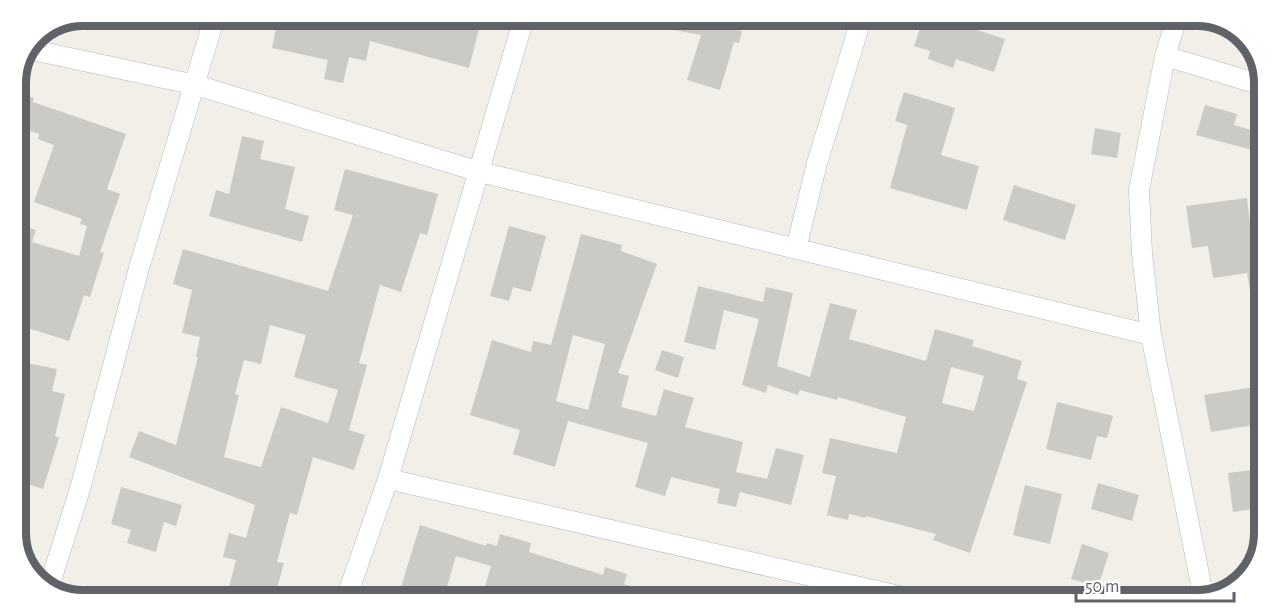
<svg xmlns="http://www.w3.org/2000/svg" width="1280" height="616" viewBox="0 0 1280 616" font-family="'Alegreya Sans',sans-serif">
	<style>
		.building { fill: #cccac5; fill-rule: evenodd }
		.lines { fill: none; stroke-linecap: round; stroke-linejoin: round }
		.minor-casing { stroke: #b5b8bc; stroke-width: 21 }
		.minor { stroke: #fff; stroke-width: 20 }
		.rim { fill: none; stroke: #5f6368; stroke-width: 8 }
	</style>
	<rect width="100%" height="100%" fill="#f1efe8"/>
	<path class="building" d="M337,17l41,8 2,-8h69l31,8 -11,43 -99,-27 -4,20 -17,-4 -6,26 -19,-4 4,-19 -56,-12 6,-30 56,12z
		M658,18l41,1 43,12 -3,12 -5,-1 -14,48 -33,-10 14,-45 -44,-8z
		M923,20h23l59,19 -11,33 -38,-13 -3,9 -25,-9 2,-8 -16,-5z
		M904,92l51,16 -14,47 38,11 -12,44 -77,-22 17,-63 -12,-4z
		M15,93l19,5 -1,4 93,32 -19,55 13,5 -20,58 4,1 -14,44 -6,-2 -15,46 -54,-17v-101l21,7 -4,12 47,14 8,-30 -7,-2 2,-5 -48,-17 20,-57 -16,-6 1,-5 -24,-8z
		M1205,105l32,9 -3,11 24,7 -6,18 -56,-15z
		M1095,128l26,5 -4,25 -26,-4z
		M242,136l22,5 -4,18 35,8 -10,42 24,7 -7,26 -93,-26 7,-26 13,4z
		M345,169l93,25 -11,41 -7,-2 -19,59 -21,-7 -21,78 8,2 -18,65 16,5 -11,35 -41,-13 -16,58 -7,-2 -13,49 7,1 -9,33 -48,-1 9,-35 -13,-3 6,-24 17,5 9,-33 -126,-48 10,-26 37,14 22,-88h-2l4,-20 -18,-4 10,-43 -19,-6 10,-35 145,42 25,-76 -19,-5zM270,325l36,10 -12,42 44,13 -10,33 -47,-16 -20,60 -37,-10 15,-62 -4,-1 9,-34 17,4z
		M1014,185l62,20 -11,35 -62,-20z
		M1247,198l6,50 10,-2 -1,62 -9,1 -6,-36 -34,5 -5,-32 -16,2 -6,-42z
		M509,226l37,10 -15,56 -18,-5 -4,14 -19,-5z
		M581,234l41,11 -1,6 36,13 -39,109 11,3 -8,31 35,9 8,-27 30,9 -9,29 58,15 -7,30 31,7 9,-31 28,7 -13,50 -51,-13 -4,15 -19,-4 3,-14 -49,-12 -6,19 -30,-9 13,-44 -80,-22 -13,46 -42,-13 7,-24 -50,-15 22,-75 39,12 2,-11 18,4zM573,335l32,9 -17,66 -32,-9z
		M698,286l65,16 3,-15 27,6 -16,73 33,11 20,-74 27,7 -8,29 77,22 9,-32 39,11 -2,6 50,15 -5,18 10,3 -57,171 -37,-13 3,-6 -70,-18 -1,2 -16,-4 -1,6 -21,-5 9,-39 -14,-3 8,-35 67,15 9,-36 -68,-20 -1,3 -37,-10 -2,5 -30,-10 -2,8 -24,-8 17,-66 -35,-9 -9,40 -31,-8zM951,367l33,9 -10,35 -32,-8z
		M662,350l22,7 -6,21 -23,-8z
		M27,363l30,6 -5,22 13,3 -10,42 4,2 -16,51 -28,-9v-15l15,-50 -15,-4v-26l7,2z
		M1261,386l-1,38 -49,8 -7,-37z
		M1057,402l56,14 -6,22 -10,-2 -6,24 -45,-11z
		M1260,469l-1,39 -26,4 -5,-39z
		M1098,483l41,12 -7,26 -41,-12z
		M1025,485l37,9 -12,50 -37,-9z
		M121,487l61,18 -6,21 -12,-4 -8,30 -29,-9 4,-13 -20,-6z
		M420,525l66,21 1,-3 10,3 3,-12 31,9 -2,9 74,23 2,-8 22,7 -3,10 32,10v4l-174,-1 9,-31 -35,-10 -12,41 -13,-1 -30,-9z
		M1082,544l27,9 -11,34 -27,-8z"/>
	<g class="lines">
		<g class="minor-casing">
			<path id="minor" d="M1176,21l-11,35 -26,134 3,63 9,82 53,264
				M28,49l168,36 284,87 671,163
				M1165,56l100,30
				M796,249l21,-86 44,-143
				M388,479l524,120
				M48,590l32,-101 59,-221 76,-252
				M347,596l41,-117 136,-461"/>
		</g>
		<use href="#minor" class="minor"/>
	</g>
	<path d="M0 0H1280V616H0ZM83 26H1197A57 57 0 0 1 1254 83V533A57 57 0 0 1 1197 590H83A57 57 0 0 1 26 533V83A57 57 0 0 1 83 26Z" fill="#fff" fill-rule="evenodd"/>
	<path class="rim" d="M83 26H1197A57 57 0 0 1 1254 83V533A57 57 0 0 1 1197 590H83A57 57 0 0 1 26 533V83A57 57 0 0 1 83 26Z"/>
	<path d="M1076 592v9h158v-9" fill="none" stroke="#5f6368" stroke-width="3"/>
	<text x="1085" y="592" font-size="18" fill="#5f6368" stroke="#ffffff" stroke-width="4.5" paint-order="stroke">50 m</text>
</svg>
